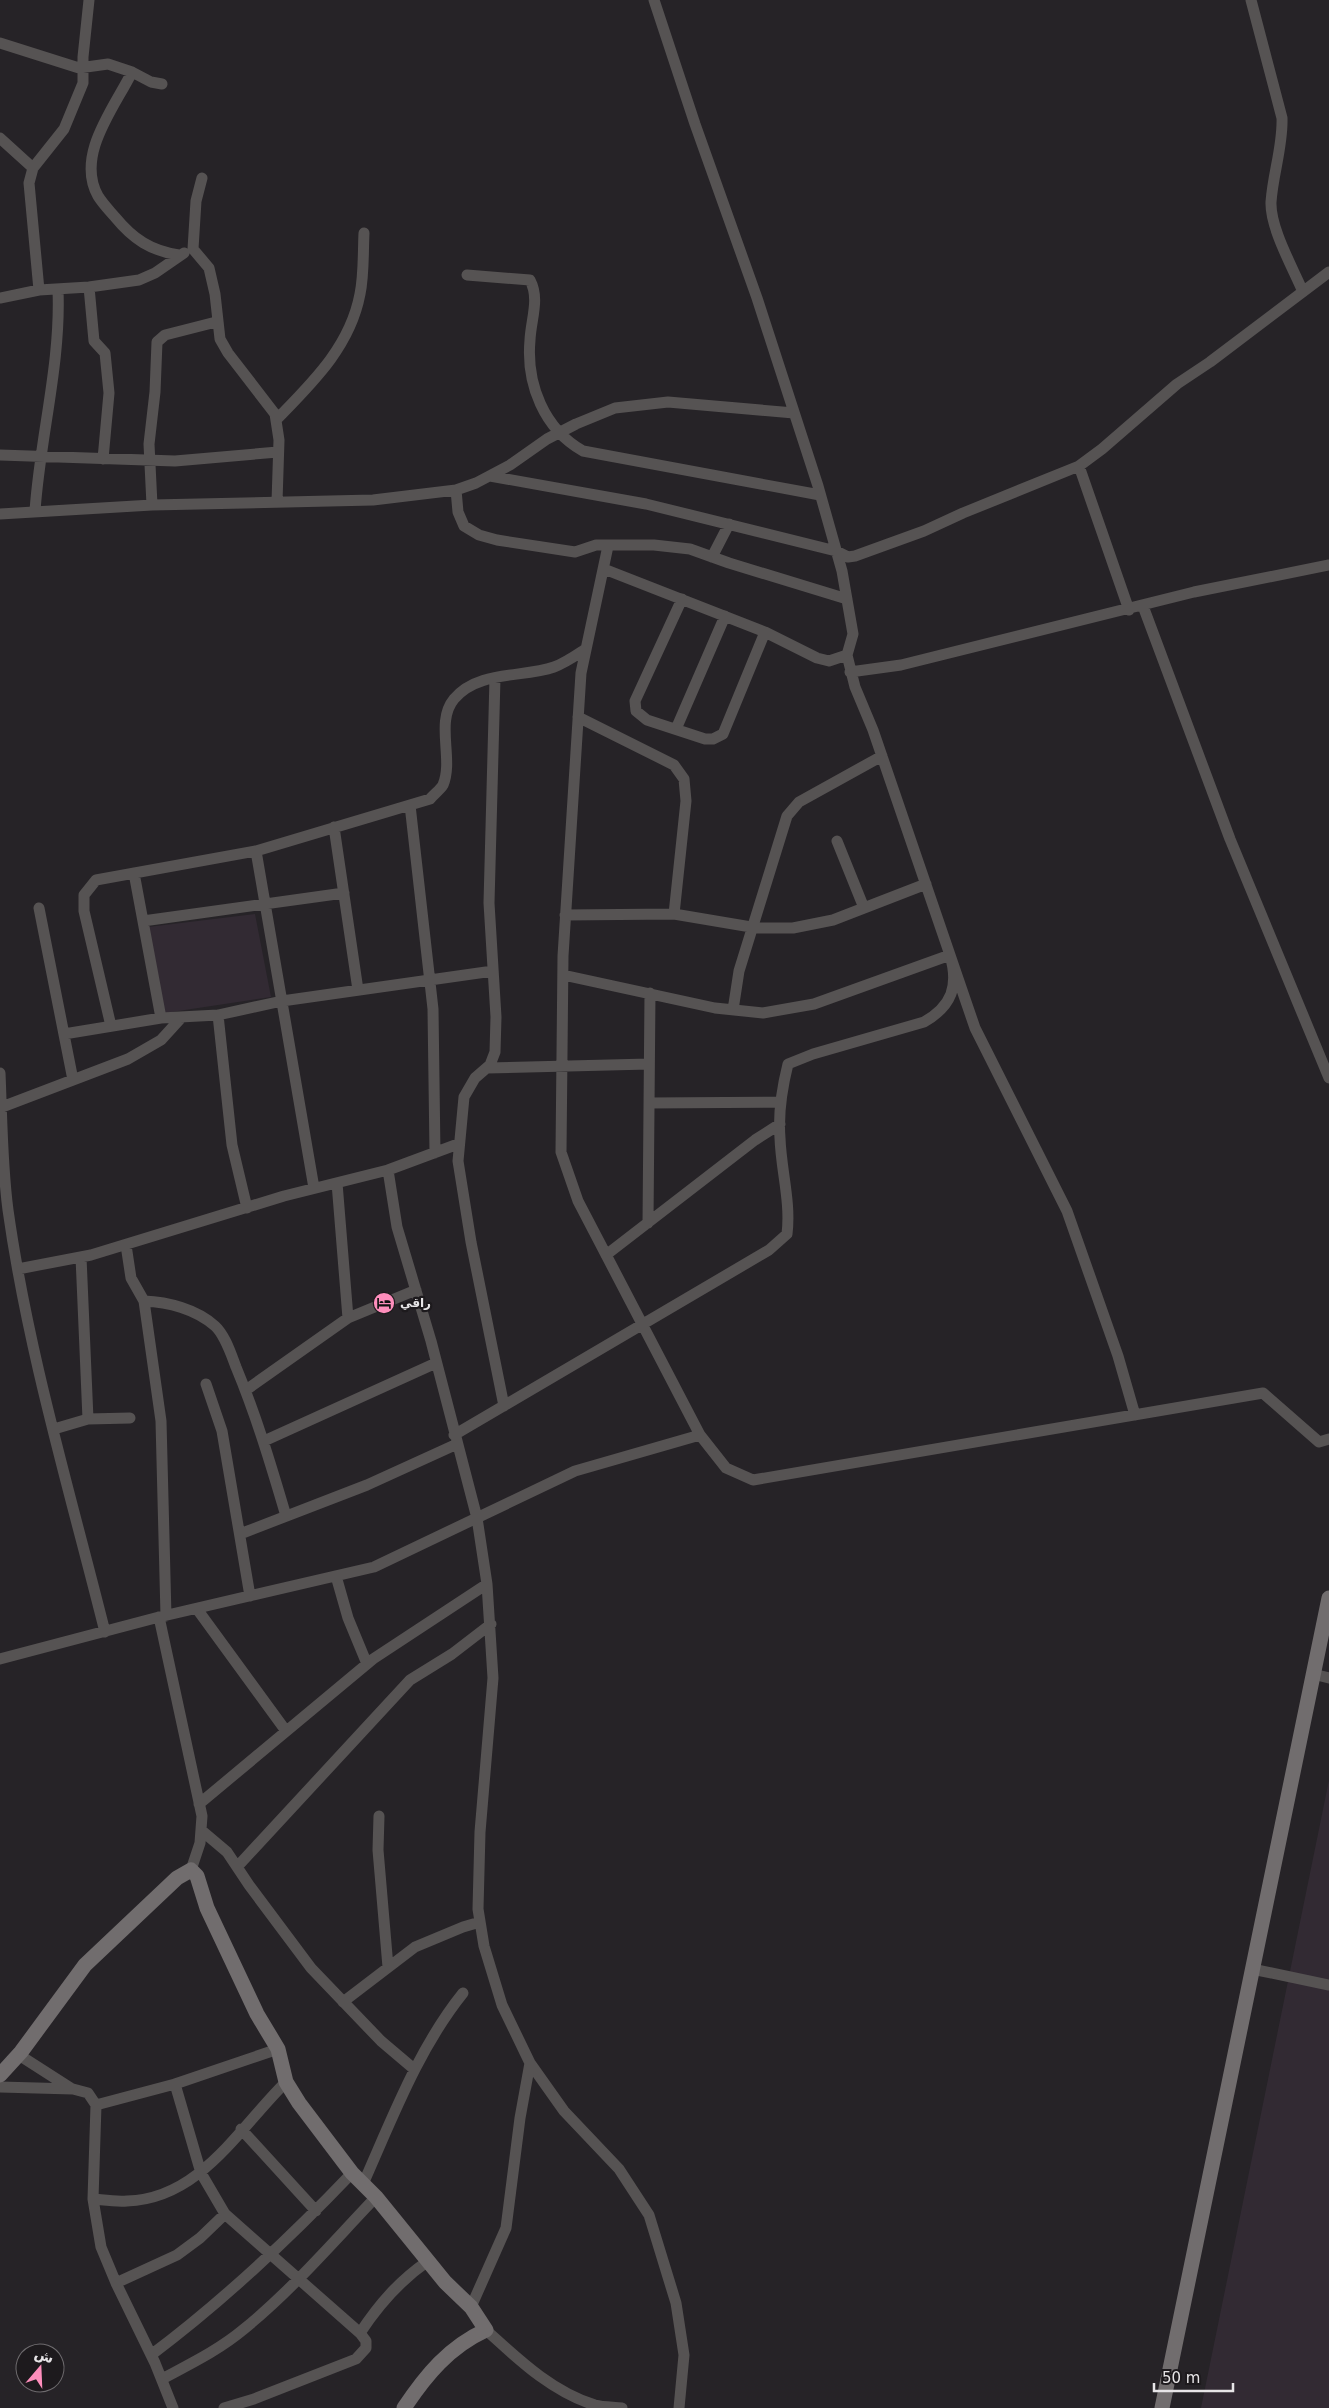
<svg xmlns="http://www.w3.org/2000/svg" width="1329" height="2408" viewBox="0 0 1329 2408" font-family="'DejaVu Sans',Vazirmatn,sans-serif">
	<style>
		.built { fill: #322a33 }
		.lines { fill: none; stroke-linecap: round; stroke-linejoin: round }
		.street { stroke: #565353; stroke-width: 11 }
		.secondary { stroke: #716d6e; stroke-width: 15 }
		.labels { text-anchor: middle; stroke-width: 4.5; stroke-linejoin: round; paint-order: stroke }
		.poi-label { font-size: 12px; font-weight: bold; fill: #e7e5e7; stroke: #1d1a1d; text-anchor: start }
	</style>
	<rect width="100%" height="100%" fill="#262327"/>
	<path class="built" d="M255,914l16,83 -106,16 -17,-86z
		M1329,1780v628h-128z"/>
	<g class="lines">
		<path class="street" d="M1251,0l31,118c1,28 -9,55 -11,84 -1,26 22,66 32,90
			M0,43l79,25 29,-4 24,8 19,10 11,2
			M132,72c-17,35 -57,83 -34,124 5,8 11,14 17,21 18,22 36,34 64,38
			M0,138l33,30
			M202,178l-6,23 -3,48 16,19 6,26 5,45 8,14 47,61 4,26 -2,62
			M467,275l63,5c10,19 1,39 0,60 -4,44 14,89 53,111l237,44
			M89,287l5,54 11,12 4,40 -6,66
			M39,290l-10,-107 4,-15 31,-39 19,-46v-26l6,-57
			M0,298l39,-8 50,-3 50,-7 16,-7 29,-20
			M276,420c36,-37 74,-73 84,-126 4,-19 3,-41 4,-61
			M0,455l175,6 103,-9
			M1079,466l50,144
			M490,476l156,28 190,47 12,6 7,-1 69,-25 39,-18 116,-47 23,-17 75,-65 33,-22 119,-90
			M456,490l2,22 6,14 15,9 18,5 78,12 21,-7h58l36,4 39,14 118,36
			M152,505l-3,-61 6,-52 2,-50 8,-7 51,-13
			M35,511c5,-74 26,-147 23,-221
			M0,514l152,-9 221,-5 83,-10 20,-7 34,-18 37,-26 29,-15 39,-16 53,-6 126,11
			M608,546l-27,127 -18,283 -2,196 17,49 122,234 26,33 27,12 510,-87 56,49 10,-3
			M712,557l17,-33
			M604,569l161,63 52,26 12,3 18,-6 6,-21 -11,-63 -24,-85 -61,-188 -62,-174 -41,-124
			M682,599l-47,102 1,10 11,9 58,19h8l10,-5 42,-102
			M1143,606l87,233 99,239
			M850,672l51,-7 293,-73 135,-27
			M495,678l-6,225 7,114 -1,35 -5,13 -15,13 -11,19 -6,64 13,81 33,164
			M578,717l96,48 10,14 2,22 -12,113
			M676,729l49,-113
			M410,805l23,204 2,144
			M334,827l24,163
			M837,841l27,67
			M256,851l58,337
			M134,873l27,145
			M39,908l34,172
			M565,915l109,-1 83,14h36l40,-8 93,-36
			M143,921l201,-28
			M563,975l152,33 48,5 51,-9 136,-49 25,73 92,183 51,145 17,59
			M733,1010l6,-39 48,-155 12,-14 83,-46
			M218,1015l14,130 15,63
			M111,1026l-27,-115v-16l12,-15 160,-29 174,-52c4,-5 10,-9 13,-14 11,-26 -8,-63 11,-86 24,-29 69,-21 100,-32 11,-4 21,-11 30,-17
			M64,1034l97,-16 57,-3 64,-14 211,-30
			M487,1068l162,-4
			M0,1073c2,45 2,92 8,137 20,142 62,282 97,422
			M649,1103l132,-1
			M2,1107l126,-48 33,-19 20,-22
			M388,1170l9,57 34,114 46,177 10,66 6,94 -13,154 -2,77 6,37 18,59 28,58 34,48 55,58 30,46 27,88 8,52 -5,53
			M337,1183l11,135
			M648,1223l2,-230
			M126,1245l5,33 13,23 17,120 5,195
			M606,1255l149,-115 25,-16
			M81,1257l7,162
			M18,1269l73,-14 193,-59 104,-26 70,-26
			M144,1301c24,1 52,8 71,25 10,9 16,28 21,41 20,48 35,98 50,149
			M206,1384l16,47 28,165
			M246,1390l102,-72 68,-28
			M54,1429l34,-10 42,-1
			M454,1435l315,-185 18,-16c4,-32 -6,-64 -7,-96 -2,-25 2,-50 8,-74l25,-10 111,-32c28,-16 35,-36 26,-67l-77,-225 -18,-43 -8,-32
			M264,1441l172,-78
			M240,1534l127,-49 90,-41
			M336,1576l12,42 19,46
			M197,1609l89,122
			M159,1617l43,199 -2,27 -9,27
			M0,1659l159,-42 215,-50 201,-96 125,-36
			M1313,1674l16,4
			M199,1804l174,-145 114,-75
			M379,1816l-1,34 10,117
			M201,1830l26,22 22,33 62,83 70,73 33,28
			M237,1867l173,-187 42,-26 39,-30
			M1252,1969l77,16
			M343,2002l72,-55 48,-20 17,-5
			M19,2055l53,34
			M0,2087l73,2 15,4 8,12 -3,94 8,48 15,36 39,80 18,45
			M96,2105l79,-21
			M241,2129l75,82
			M363,2184c29,-65 55,-135 100,-191
			M93,2199c11,1 23,3 34,2 73,-2 112,-73 159,-119
			M116,2283l61,-28 23,-17 25,-24
			M471,2307l35,-79 14,-110 10,-55
			M486,2330c32,29 66,62 109,75 8,2 18,2 27,3
			M360,2333c19,-29 39,-52 68,-72
			M151,2355c72,-54 139,-117 201,-182
			M162,2379c28,-15 57,-29 82,-50 48,-39 89,-87 132,-132
			M224,2408l30,-9 102,-40 10,-11v-7l-6,-8 -135,-119 -24,-41 -26,-89 103,-35"/>
		<path class="secondary" d="M0,2075l21,-23 64,-87 92,-87 14,-8 6,6 10,32 50,106 21,35 8,33 13,21 53,70 24,24 69,85 26,25 15,23c-37,17 -60,45 -82,78
			M1162,2408l167,-810"/>
	</g>
	<defs>
		<g id="hotel-disc" transform="scale(1.125)"><circle r="9.5" fill="#fe8ebc" stroke="#1d1a1d"/><path d="M-6-4.5h1.5V1H6V5H4.5V3h-9V5H-6ZM-4 0a1.8 1.8 0 1 1 3.6 0ZM.5 0V-2.5h3Q6-2.5 6 0Z" fill="#111"/></g>
	</defs>
	<g fill-rule="evenodd">
		<use href="#hotel-disc" x="384" y="1303"/>
	</g>
	<g class="labels">
		<g class="poi-label">
			<text x="400" y="1307">راقي</text>
		</g>
	</g>
	<g transform="translate(40 2368) rotate(19)"><circle r="24" fill="#1d1a1d" stroke="#6e6b6e"/>
	<path d="M0-4L9 19L0 12L-9 19Z" fill="#fe8ebc"/>
	<text y="-8" font-size="14" font-weight="bold" text-anchor="middle" fill="#e7e5e7">ش</text>
	</g>
	<path d="M1154 2383v8h79v-8" fill="none" stroke="#e7e5e7" stroke-width="2.5"/>
	<text x="1162" y="2383" font-size="15" fill="#e7e5e7" stroke="#1d1a1d" stroke-width="4" paint-order="stroke">50 m</text>
</svg>
